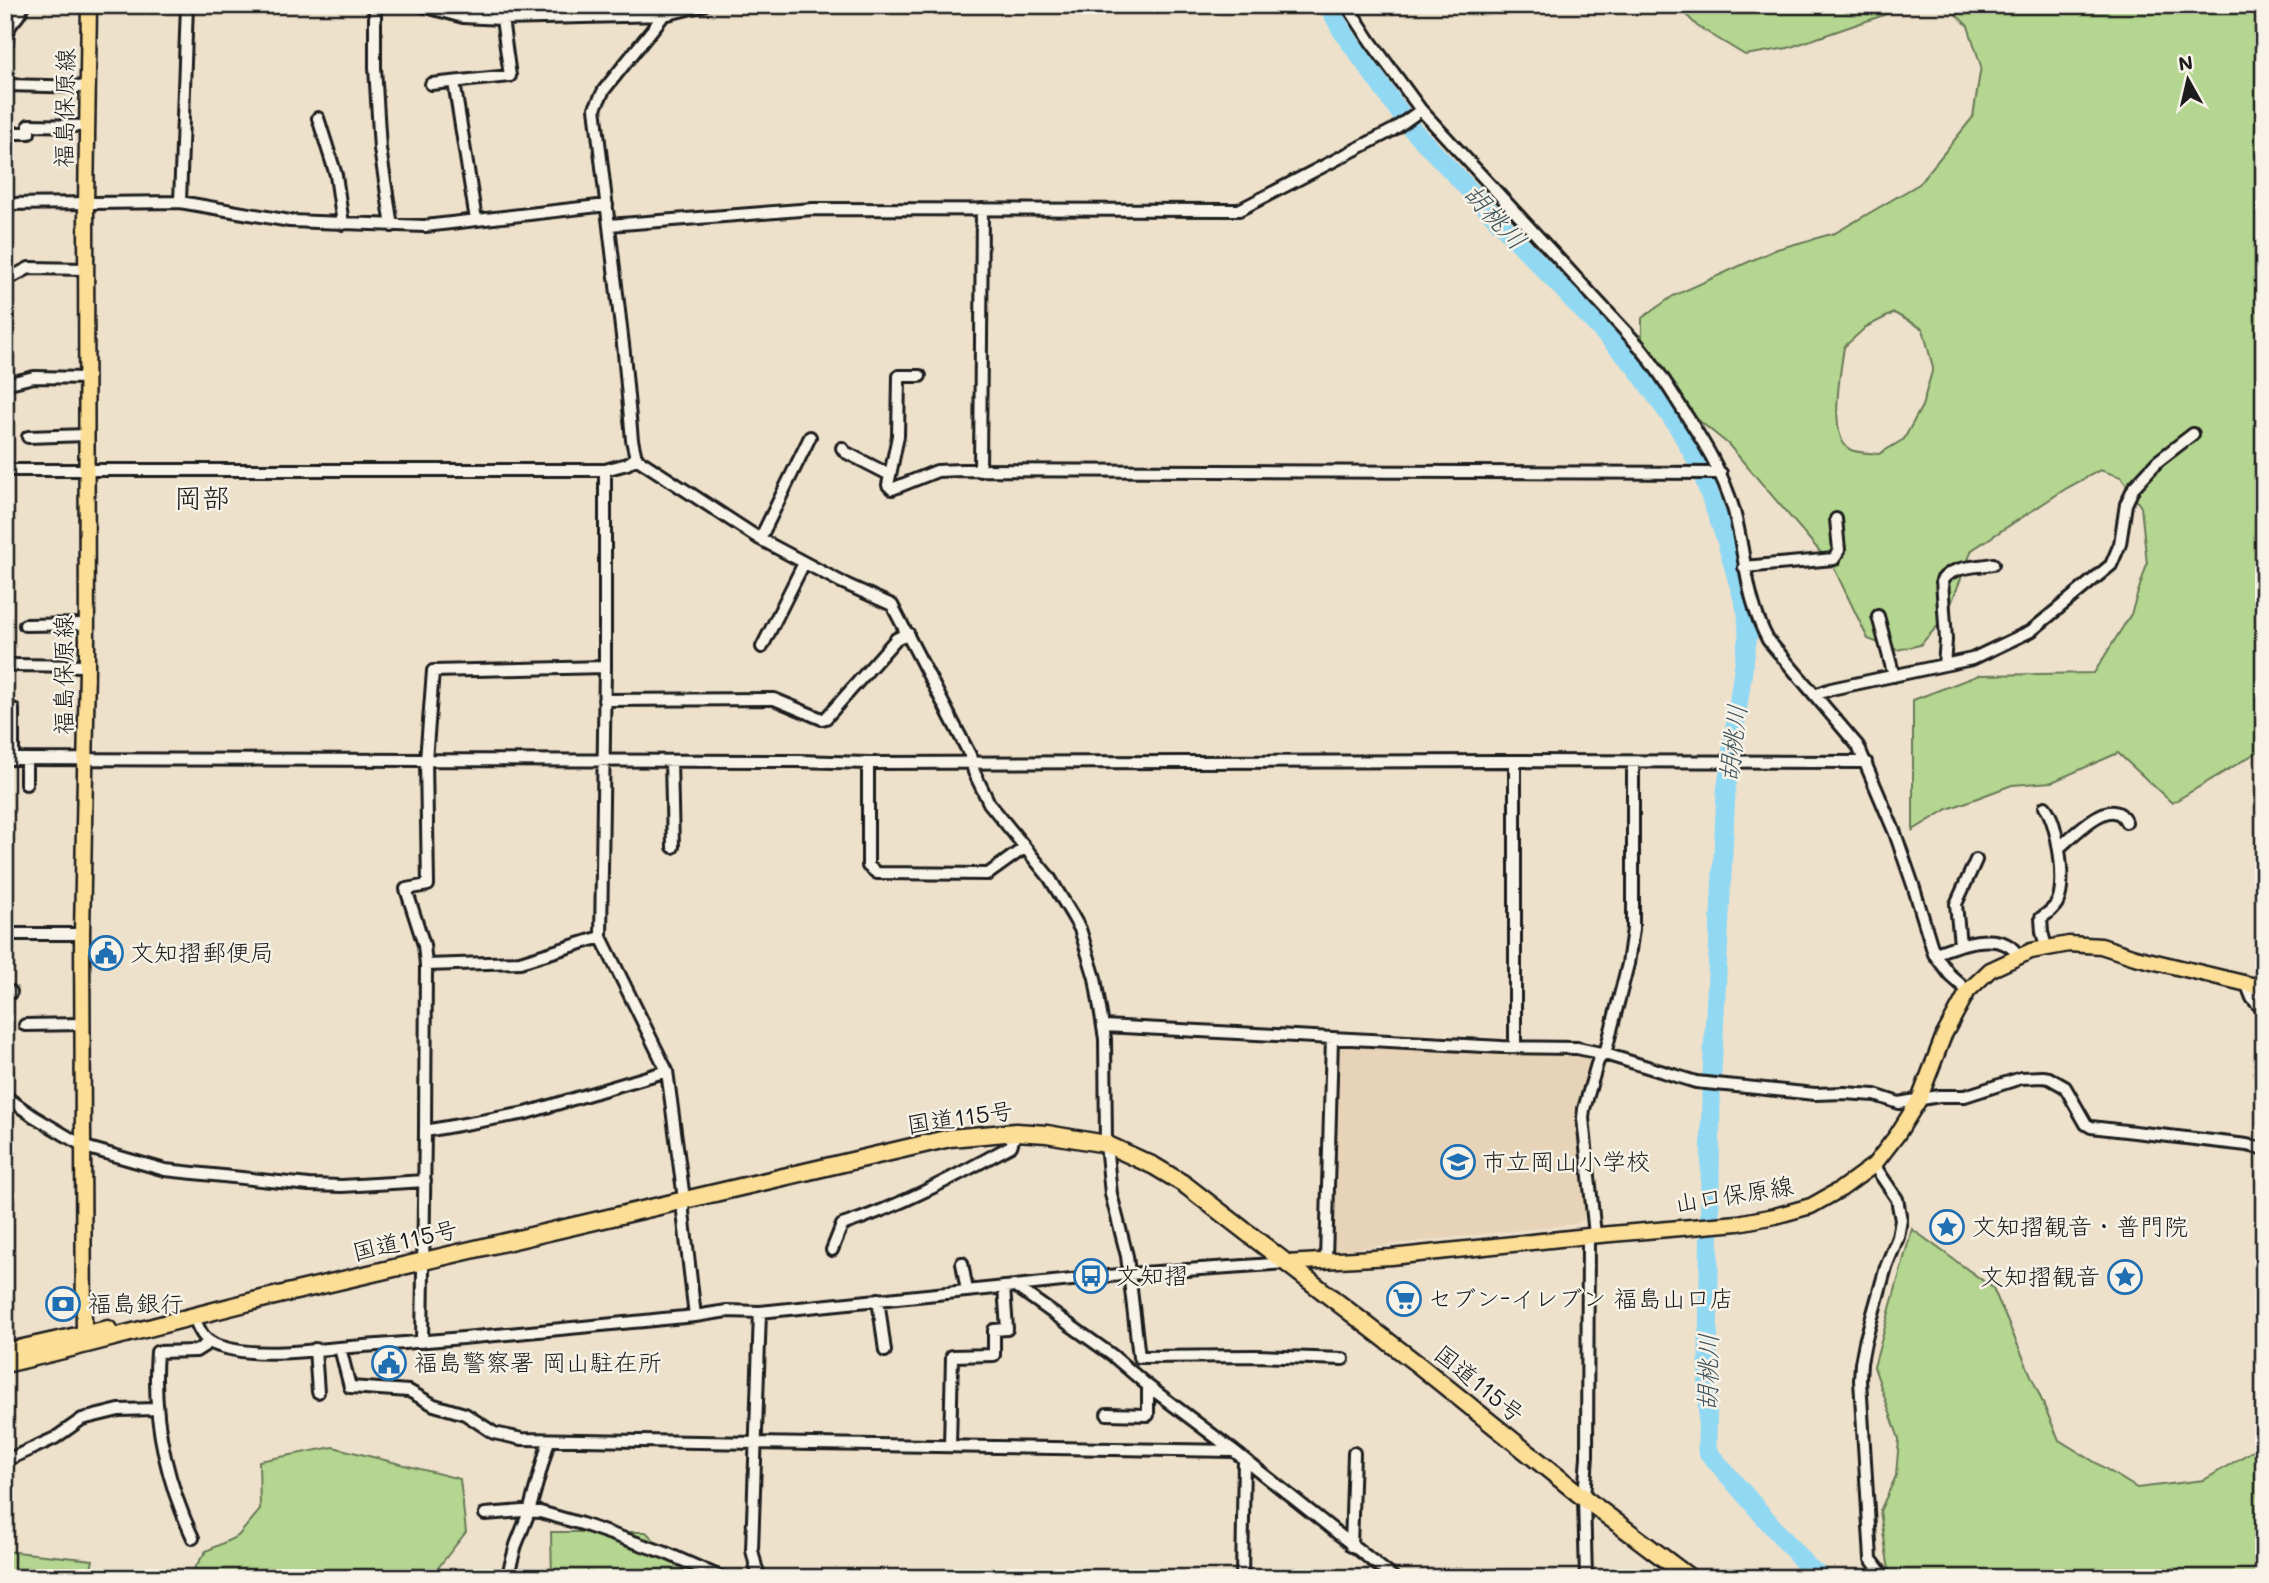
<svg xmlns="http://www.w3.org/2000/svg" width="2269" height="1583" viewBox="0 0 2269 1583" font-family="Mali,'Klee One',sans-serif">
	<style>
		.built { fill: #e7d4b8 }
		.green { fill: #b4d690; stroke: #687956; stroke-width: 2; fill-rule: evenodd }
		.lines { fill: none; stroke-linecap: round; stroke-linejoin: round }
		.river { stroke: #91d8f3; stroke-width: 19 }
		.minor-casing { stroke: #1c1c1c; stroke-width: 16 }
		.major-casing { stroke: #1c1c1c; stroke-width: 19 }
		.highway-casing { stroke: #1c1c1c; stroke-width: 21 }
		.minor { stroke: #f7f3e8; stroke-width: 10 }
		.major { stroke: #fcde96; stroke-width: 14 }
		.highway { stroke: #fcde96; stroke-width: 16 }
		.labels { text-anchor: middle; stroke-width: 5; stroke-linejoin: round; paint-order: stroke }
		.street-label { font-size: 24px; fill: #1c1c1c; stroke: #f7f3e8 }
		.poi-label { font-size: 24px; fill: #1c1c1c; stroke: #f7f3e8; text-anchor: start }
		.water-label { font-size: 26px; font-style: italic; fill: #3f545c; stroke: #f7f3e8 }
		.quarter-label { font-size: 28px; fill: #1c1c1c; stroke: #f7f3e8 }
	</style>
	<rect width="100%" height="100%" fill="#eee1cc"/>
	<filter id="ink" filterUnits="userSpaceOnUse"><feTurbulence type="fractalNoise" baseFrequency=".0143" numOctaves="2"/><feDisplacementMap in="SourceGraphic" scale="14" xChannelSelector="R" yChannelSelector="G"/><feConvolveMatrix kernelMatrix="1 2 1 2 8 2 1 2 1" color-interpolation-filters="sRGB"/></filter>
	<g filter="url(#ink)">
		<path class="built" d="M1341,1043l232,10 14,3 4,10 -13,44 8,104 -1,4 -9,6 -243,27 3,-204z"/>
		<path class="green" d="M1677,5h236l-125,43 -43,7 -48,-29z
			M1946,5h318v743l-92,55 -54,-50 -66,29 -40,3 -64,24 -35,21v-130l66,-25 115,-2 37,-59 16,-50 -6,-57 -20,-30 -21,-7 -33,18 -95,62 -26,67 -26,28 -23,5 -29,-11 -34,-71 -106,-124 -79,-64 -7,-38v-24l31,-22 104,-47 58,-16 84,-49 54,-67 8,-51 -13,-40zM1894,313l29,16 10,39 -11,38 -18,33 -25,15c-8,-1 -21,-1 -28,-4 -24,-11 -10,-81 -7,-103l22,-20z
			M1912,1229l81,59 66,152 78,48 67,-8 60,-36v134h-374l-10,-67 16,-35 3,-37 -25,-72z
			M333,1447l127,32 6,53 -36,46h-242l18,-27 32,-15 22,-26 -1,-49z
			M551,1532h95l46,46h-140z
			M5,1551l88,9 -4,18h-84z"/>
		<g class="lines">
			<path class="river" d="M1328,5l14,26 69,97 224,238 43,61 21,38 26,72 22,76 1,21 -22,158 -6,123 -9,178 -4,358 100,115 15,12"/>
			<g class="minor-casing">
				<path id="minor" d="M375,5v62l5,82 12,77
					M419,5l44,12 39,2 162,-4 40,-10
					M667,5l-3,10 -60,75 -9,18 29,245 8,87 4,18 -9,6 -22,6v197l-4,270 66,134 17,128 -1,13 12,104
					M1347,5l24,37 50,68 218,236c16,19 29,40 42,61 22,34 42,65 53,104 12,45 11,86 34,129l90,106 37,87 18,52 21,69 16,21 18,16
					M7,43c0,-25 12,-20 16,-38
					M454,82l22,138
					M431,84l79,-8 -8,-57
					M5,85l83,2
					M318,118l18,57 7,49
					M8,133h21v-8l58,1
					M180,202l7,-197
					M5,204l175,-2 110,19 135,5 182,-21
					M609,225l204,-16 426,1 154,-80 28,-20
					M8,279l21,-11 58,1
					M920,376h-21l-1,60 -10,49 4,4 45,-18 24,-1 760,3
					M5,384l29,-7 54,1
					M28,437l58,-2
					M842,448l3,4 45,23
					M636,458l124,81 81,43 51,23 78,150 4,17 15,31 60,74 23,38 8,14 15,49 10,61 1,105 5,50 16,62 12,101 117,-1 87,3
					M5,470h600
					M980,471l2,-262
					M760,539l50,-102
					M1744,567l90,-8 5,-9 -3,-31
					M1878,616l16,60
					M25,625l62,-1
					M762,647l42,-84
					M11,665l76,1
					M1944,665l2,-25 -4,-60c10,-14 35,-13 51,-16
					M1815,695l16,-6 141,-30 59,-28 80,-66 9,-21 6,-40 8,-17 24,-26 35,-27
					M604,700l170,-1 48,20 4,-1 70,-79 12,-6
					M13,709v50
					M5,759l793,2 70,2v103l9,7 111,1 36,-26
					M26,759v25
					M671,761l2,86
					M1515,761v286
					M868,763l639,-2 359,1
					M2045,807c13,16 22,78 12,96 -4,7 -10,11 -16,15l1,14 4,15
					M2059,848c13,-11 54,-56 67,-26
					M5,934h77
					M1960,944l-4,-40 20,-44
					M1934,954c22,-9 69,-26 84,2
					M426,965l94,-3 81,-25
					M2247,985l5,13 12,13
					M5,992h6
					M25,1025l57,-1
					M1104,1026l398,21 75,1 28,6 91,28 119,12 29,-1 31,2 24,8 40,-7h26l56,-18 22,-1 6,1 16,9 21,37 5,3 156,18 17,4
					M5,1096l28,20 52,31 80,23 144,15 33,1 83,-5
					M425,1131l1,-166 -2,-20 -18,-56 22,-4 -2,-125 7,-89 172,-4
					M1874,1165l23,34 4,21 -3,17 -12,30 -21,75 -4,21 -1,17 11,179 14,19
					M1595,1235l-12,-117 1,-9 13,-45 2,-5 6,-5 23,-90 5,-35v-167
					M832,1250l10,-25c59,-19 114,-49 169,-79l5,-14
					M1326,1261l6,-223
					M962,1263l5,28
					M1015,1286l113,-12 158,-11
					M878,1299l7,52
					M760,1312l-8,238 4,17 5,11
					M193,1315c6,15 10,26 26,31 38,13 93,4 132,1 115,-8 230,-20 344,-31l32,-5 33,1 255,-26 97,69 36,31 86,65 160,127
					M422,1342l3,-211 101,-18 141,-42
					M340,1348l10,39 59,4 25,14 31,9 29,19 28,6 712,12
					M315,1349l3,43
					M1107,1414l41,1v-29
					M950,1446l2,-90 42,-1v-25l13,-1 -3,-42
					M5,1461l50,-23 27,-19 37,-9 37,-1
					M485,1514l38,-3 17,1 42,12 84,29 57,25
					M193,1538c-27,-58 -41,-122 -36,-186l39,-1 14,-9
					M1351,1546l3,-93
					M507,1578l9,-33 13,-33 20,-72
					M1242,1578l2,-118
					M1586,1578l-2,-80 3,-42 1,-220"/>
			</g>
			<g class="major-casing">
				<path id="major" d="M1286,1263l105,-6 197,-21 150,-13 37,-7 36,-10 30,-17 33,-24 23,-30 22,-35 25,-65 24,-44 22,-21 41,-19 38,-7 32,2 34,11 129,31
					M84,1344l-2,-410 5,-268 -1,-462 3,-199"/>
			</g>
			<g class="highway-casing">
				<path id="highway" d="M5,1352l103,-23
					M5,1364c88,-20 174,-45 261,-66 228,-55 456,-108 684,-160l66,-6 31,2 59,10 48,22 30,18 236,182 164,132 106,80"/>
			</g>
			<use href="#minor" class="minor"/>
			<use href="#major" class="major"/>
			<use href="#highway" class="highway"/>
		</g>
	</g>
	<defs>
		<g id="civic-ring" transform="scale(1.75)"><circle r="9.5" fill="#f7f3e8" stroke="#1f6fb2" stroke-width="1.5"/><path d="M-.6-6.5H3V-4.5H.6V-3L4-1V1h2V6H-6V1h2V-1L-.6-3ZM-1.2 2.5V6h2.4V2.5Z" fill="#1f6fb2"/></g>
		<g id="school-ring" transform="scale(1.75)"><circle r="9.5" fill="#f7f3e8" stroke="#1f6fb2" stroke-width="1.5"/><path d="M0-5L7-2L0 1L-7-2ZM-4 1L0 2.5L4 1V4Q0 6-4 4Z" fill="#1f6fb2"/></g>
		<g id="sight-ring" transform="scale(1.75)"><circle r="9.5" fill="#f7f3e8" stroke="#1f6fb2" stroke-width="1.5"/><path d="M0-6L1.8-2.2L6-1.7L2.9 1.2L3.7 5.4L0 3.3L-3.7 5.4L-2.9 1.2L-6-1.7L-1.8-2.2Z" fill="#1f6fb2"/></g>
		<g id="bus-ring" transform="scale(1.75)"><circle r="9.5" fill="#f7f3e8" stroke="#1f6fb2" stroke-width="1.5"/><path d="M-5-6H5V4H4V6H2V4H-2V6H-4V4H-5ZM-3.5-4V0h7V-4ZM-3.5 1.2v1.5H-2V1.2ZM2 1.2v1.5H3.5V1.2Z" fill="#1f6fb2"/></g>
		<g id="supermarket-ring" transform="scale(1.75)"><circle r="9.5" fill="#f7f3e8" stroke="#1f6fb2" stroke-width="1.5"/><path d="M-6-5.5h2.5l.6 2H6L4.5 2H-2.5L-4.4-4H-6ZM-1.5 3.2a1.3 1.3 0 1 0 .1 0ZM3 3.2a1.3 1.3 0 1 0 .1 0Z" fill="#1f6fb2"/></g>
		<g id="bank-ring" transform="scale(1.75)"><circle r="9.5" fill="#f7f3e8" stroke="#1f6fb2" stroke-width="1.5"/><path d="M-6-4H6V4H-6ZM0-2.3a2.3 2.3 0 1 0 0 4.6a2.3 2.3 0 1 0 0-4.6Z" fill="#1f6fb2"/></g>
	</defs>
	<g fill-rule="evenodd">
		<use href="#civic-ring" x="106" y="953"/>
		<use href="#school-ring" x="1458" y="1162"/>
		<use href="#sight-ring" x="1947" y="1227"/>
		<use href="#bus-ring" x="1091" y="1276"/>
		<use href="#sight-ring" x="2125" y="1277"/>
		<use href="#supermarket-ring" x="1404" y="1299"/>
		<use href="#bank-ring" x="63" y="1304"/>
		<use href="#civic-ring" x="389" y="1363"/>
	</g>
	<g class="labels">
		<g class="street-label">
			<text transform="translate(65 108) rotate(-89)" y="8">福島保原線</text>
			<text transform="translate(64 675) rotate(-90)" y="8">福島保原線</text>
			<text transform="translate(960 1118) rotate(-8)" y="8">国道115号</text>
			<text transform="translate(1734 1195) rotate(-9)" y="8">山口保原線</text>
			<text transform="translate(405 1241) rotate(-13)" y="8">国道115号</text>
			<text transform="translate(1479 1384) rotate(39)" y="8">国道115号</text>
		</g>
		<g class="poi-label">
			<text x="130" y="961">文知摺郵便局</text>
			<text x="1482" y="1170">市立岡山小学校</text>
			<text x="1972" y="1235">文知摺観音・普門院</text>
			<text x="1116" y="1284">文知摺</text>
			<text x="2100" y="1285" text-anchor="end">文知摺観音</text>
			<text x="1428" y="1307">セブン-イレブン 福島山口店</text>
			<text x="88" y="1312">福島銀行</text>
			<text x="414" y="1371">福島警察署 岡山駐在所</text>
		</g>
		<g class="water-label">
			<text transform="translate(1495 217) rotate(47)" y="9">胡桃川</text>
			<text transform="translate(1733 743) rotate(-83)" y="9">胡桃川</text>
			<text transform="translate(1708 1372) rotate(-89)" y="9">胡桃川</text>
		</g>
		<g class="quarter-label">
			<text x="202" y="508">岡部</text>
		</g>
	</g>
	<rect width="2269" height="1583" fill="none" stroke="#f7f3e8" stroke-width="28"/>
	<rect x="14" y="14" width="2241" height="1555" fill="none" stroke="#1c1c1c" stroke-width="2.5" filter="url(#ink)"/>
	<g transform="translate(2188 80) rotate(352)" stroke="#f7f3e8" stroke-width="5" paint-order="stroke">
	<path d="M0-5L12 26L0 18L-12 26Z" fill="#1c1c1c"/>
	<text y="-10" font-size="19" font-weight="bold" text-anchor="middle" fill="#1c1c1c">N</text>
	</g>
</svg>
